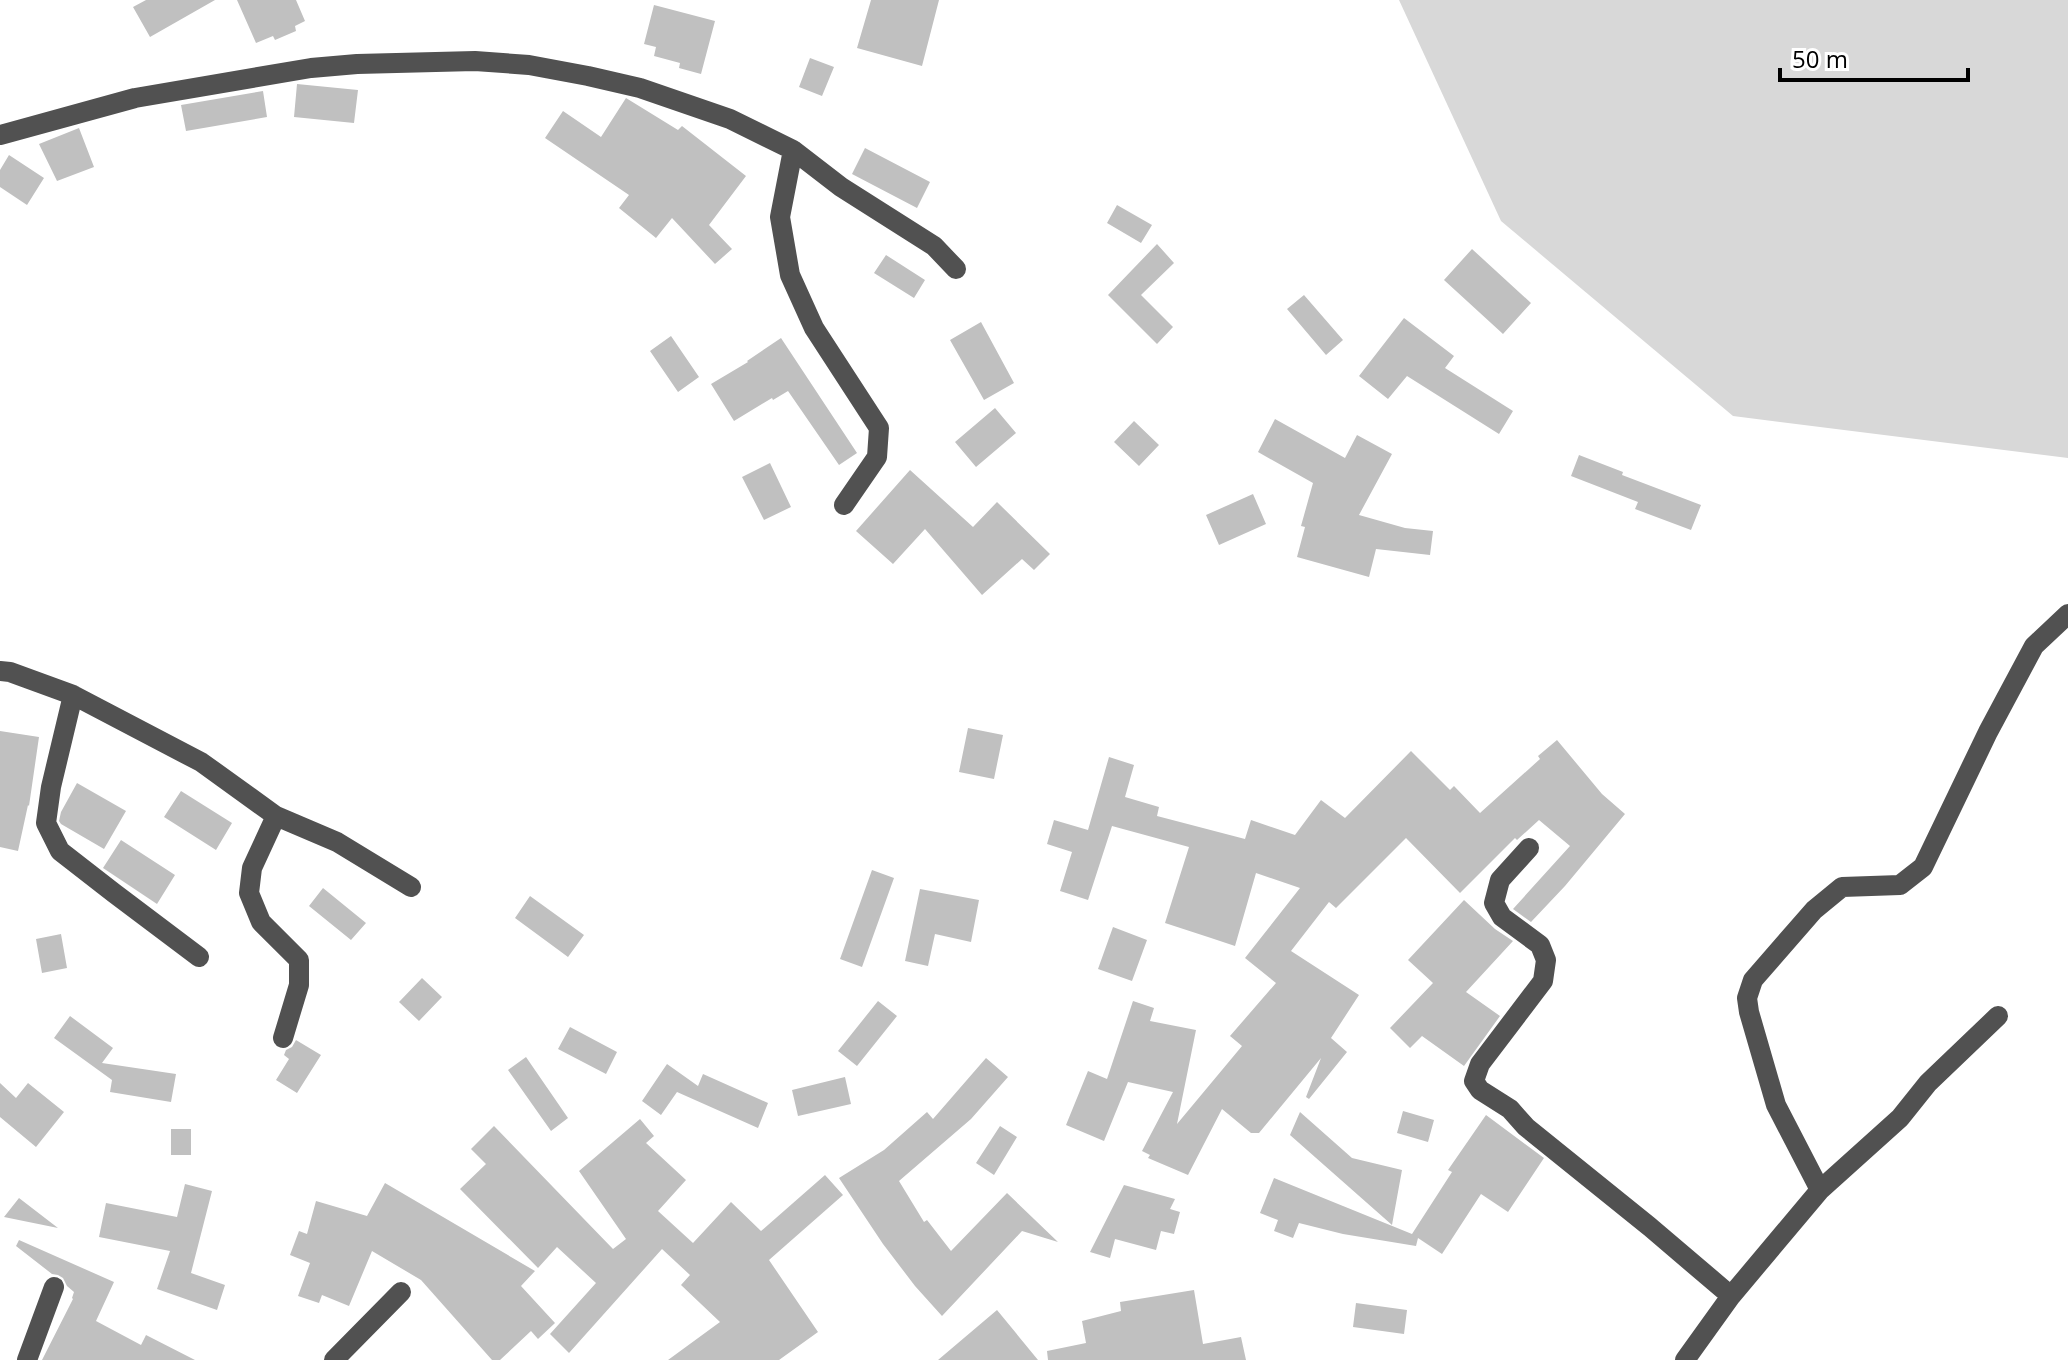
<svg xmlns="http://www.w3.org/2000/svg" width="2068" height="1360" viewBox="0 0 2068 1360" font-family="'Open Sans',sans-serif">
	<style>
		.green { fill: #d8d8d8 }
		.building { fill: #c0c0c0 }
		.lines { fill: none; stroke-linecap: round; stroke-linejoin: round }
		.minor { stroke: #515151; stroke-width: 20 }
	</style>
	<rect width="100%" height="100%" fill="#fff"/>
	<path class="green" d="M1399,0h669v458l-335,-42 -232,-195z"/>
	<path class="building" d="M146,0h69l-65,37 -17,-30z
		M237,0h59l9,21 -10,5 1,5 -21,9 -2,-4 -17,7z
		M871,0h68l-17,66 -65,-18z
		M654,5l61,16 -14,53 -22,-6 1,-5 -26,-7 2,-9 -12,-3z
		M810,58l24,9 -12,29 -23,-9z
		M297,84l61,6 -4,33 -60,-6z
		M263,91l4,26 -81,14 -5,-26z
		M626,98l52,32 4,-4 64,50 -37,49 23,24 -17,15 -43,-46 -16,20 -37,-30 10,-13 -84,-57 18,-27 38,26z
		M79,128l15,39 -37,14 -18,-37z
		M865,148l65,34 -13,26 -65,-34z
		M9,155l35,23 -17,27 -27,-18v-17z
		M1117,205l35,20 -11,18 -34,-20z
		M1157,244l17,19 -33,32 32,32 -16,17 -49,-49z
		M1472,249l59,54 -28,31 -59,-54z
		M886,255l39,25 -11,18 -40,-25z
		M1304,295l39,45 -17,15 -39,-46z
		M1404,318l50,38 -9,12 68,43 -14,23 -92,-58 -19,23 -29,-23z
		M981,322l33,61 -30,17 -34,-60z
		M671,336l28,41 -21,15 -28,-41z
		M781,338l76,115 -18,12 -51,-74 -15,9 -1,-2 -38,23 -23,-37 37,-22 -1,-1z
		M995,408l21,25 -40,34 -21,-25z
		M1275,419l70,39 12,-23 35,19 -33,61 46,13 28,3 -3,24 -54,-6 -7,28 -72,-20 8,-30 -4,-1 12,-43 -55,-31z
		M1134,421l25,24 -20,21 -25,-24z
		M1579,455l44,17 -1,3 79,30 -10,25 -56,-21 3,-7 -67,-26z
		M770,463l21,44 -27,13 -22,-43z
		M910,470l63,57 24,-25 53,52 -16,16 -12,-11 -40,36 -57,-66 -32,35 -37,-33z
		M1253,494l13,30 -47,21 -13,-30z
		M968,728l35,7 -9,44 -35,-7z
		M0,731l39,6 -10,69 -1,-1 -10,46 -18,-4z
		M1557,740l45,54 23,20 -60,72 -34,36 -18,-13 57,-63 -31,-26 -22,20 -2,-2 -55,55 -54,-55 -70,70 -7,-6 -38,49 68,44 -28,43 16,14 -38,47 -3,-2 15,-39 -62,75h-8l-29,-24 -34,66 -40,-17 2,-3 -8,-4 31,-59 -45,-10 -24,59 -38,-16 22,-54 19,8 26,-78 21,7 -4,13 46,9 -19,94 65,-78 -12,-10 46,-53 -31,-25 55,-70 -44,-15 -21,73 -24,-8 -46,-15 24,-76 -77,-21 -24,74 -28,-9 12,-39 -25,-8 7,-24 34,10 21,-73 25,8 -9,32 34,10 -2,9 88,23 6,-19 44,15 26,-35 24,18 66,-67 39,39 4,-4 26,27 60,-54 -2,-3z
		M77,783l49,28 -22,38 -43,-25 -2,-3 2,-9z
		M181,791l51,32 -16,27 -52,-33z
		M121,840l54,35 -18,29 -54,-36z
		M872,870l22,8 -32,89 -22,-8z
		M323,888l43,35 -15,17 -42,-34z
		M920,889l59,11 -8,42 -36,-8 -7,32 -23,-5z
		M530,896l54,39 -16,22 -53,-39z
		M1464,900l31,29 18,12 -47,51 34,24 -36,50 -42,-30 -12,12 -20,-20 43,-45 -25,-23z
		M1113,927l34,13 -15,41 -34,-12z
		M61,934l6,34 -25,5 -6,-34z
		M422,978l20,19 -23,24 -20,-19z
		M878,1001l19,15 -40,50 -19,-15z
		M70,1016l43,32 -11,15 74,11 -5,28 -61,-10 2,-12 -58,-42z
		M570,1027l47,25 -11,22 -48,-25z
		M296,1040l25,15 -24,38 -21,-13 13,-21 -5,-4 2,-5 6,-3z
		M526,1057l42,61 -17,13 -43,-61z
		M986,1058l22,19 -37,42 -72,62 25,41 3,-2 24,31 56,-58 51,49 -36,-11 -80,85 -27,-30 -32,-42 -44,-66 45,-28 43,-38 6,7z
		M667,1064l31,22 5,-12 65,29 -10,25 -81,-36 -16,23 -19,-14z
		M845,1077l6,27 -53,12 -6,-26z
		M0,1083l16,15 12,-15 36,29 -28,35 -36,-30z
		M1403,1111l31,9 -6,22 -31,-9z
		M1300,1112l52,46 50,12 -10,55 -102,-90z
		M1486,1115l58,43 -36,54 -27,-18 -39,60 -24,-16 -2,8 -73,-12 -44,-11 -6,15 -19,-7 4,-11 -18,-7 14,-35 138,56 40,-62 -4,-2z
		M640,1119l14,17 -8,7 40,37 -28,31 35,32 38,-41 30,29 64,-56 18,20 -74,65 49,72 -39,28h-111l52,-38 -39,-37 9,-10 -28,-26 -93,104 -19,-19 46,-51 -39,-36 -19,21 -78,-79 26,-25 -15,-15 23,-23 119,123 13,-10 -47,-68z
		M1000,1126l17,11 -23,38 -18,-12z
		M171,1129h20v26h-20z
		M385,1183l150,88 -14,15 34,37 -17,16 -7,-8 -31,29h-8l-71,-80 -49,-29 -23,55 -27,-11 -3,8 -21,-7 12,-33 -20,-8 9,-24 8,3 9,-33 51,15z
		M185,1184l27,7 -21,82 34,12 -8,25 -60,-21 13,-38 -71,-14 7,-34 71,14z
		M1124,1185l51,14 -5,10 10,3 -6,22 -13,-3 -5,19 -41,-11 -5,19 -20,-6z
		M19,1198l39,30 -54,-11z
		M19,1240l95,42 -18,39 45,24 5,-10 49,25h-153l31,-61 -1,-1 2,-6 -7,-6 -4,-8 -5,-3 -6,-1 -36,-28z
		M1194,1290l9,54 38,-7 5,23h-198l-1,-9 39,-8 -4,-22 39,-10 -1,-9z
		M1356,1303l51,7 -3,24 -51,-7z
		M997,1310l41,50h-100z"/>
	<g class="lines">
		<path class="minor" d="M0,135l135,-37 176,-30 46,-4 118,-3 54,4 59,11 52,12 90,31 63,31
			M844,505l33,-48 2,-29 -65,-100 -24,-53 -10,-58 13,-67 48,37 93,59 22,23
			M0,671l10,1 63,23 128,67 75,54 61,26 74,45
			M73,695l-22,92 -5,36 14,28 54,42 85,64
			M276,816l-24,52 -3,25 12,29 38,38v25l-16,53
			M1529,848l-29,32 -6,23 8,14 38,28 6,15 -3,21 -63,83 -6,17 6,9 30,19 16,18 124,100 81,69
			M1820,1190l80,-72 28,-35 70,-67
			M27,1360l27,-73
			M334,1360l67,-68
			M1685,1360l46,-64 89,-106 -44,-85 -27,-93 -2,-14 6,-18 61,-70 28,-23 58,-2 23,-18 65,-135 46,-86 34,-32"/>
	</g>
	<path d="M1780 68v12h188v-12" fill="none" stroke="#000000" stroke-width="4"/>
	<text x="1792" y="68" font-size="24" fill="#000000" stroke="#ffffff" stroke-width="6" paint-order="stroke">50 m</text>
</svg>
